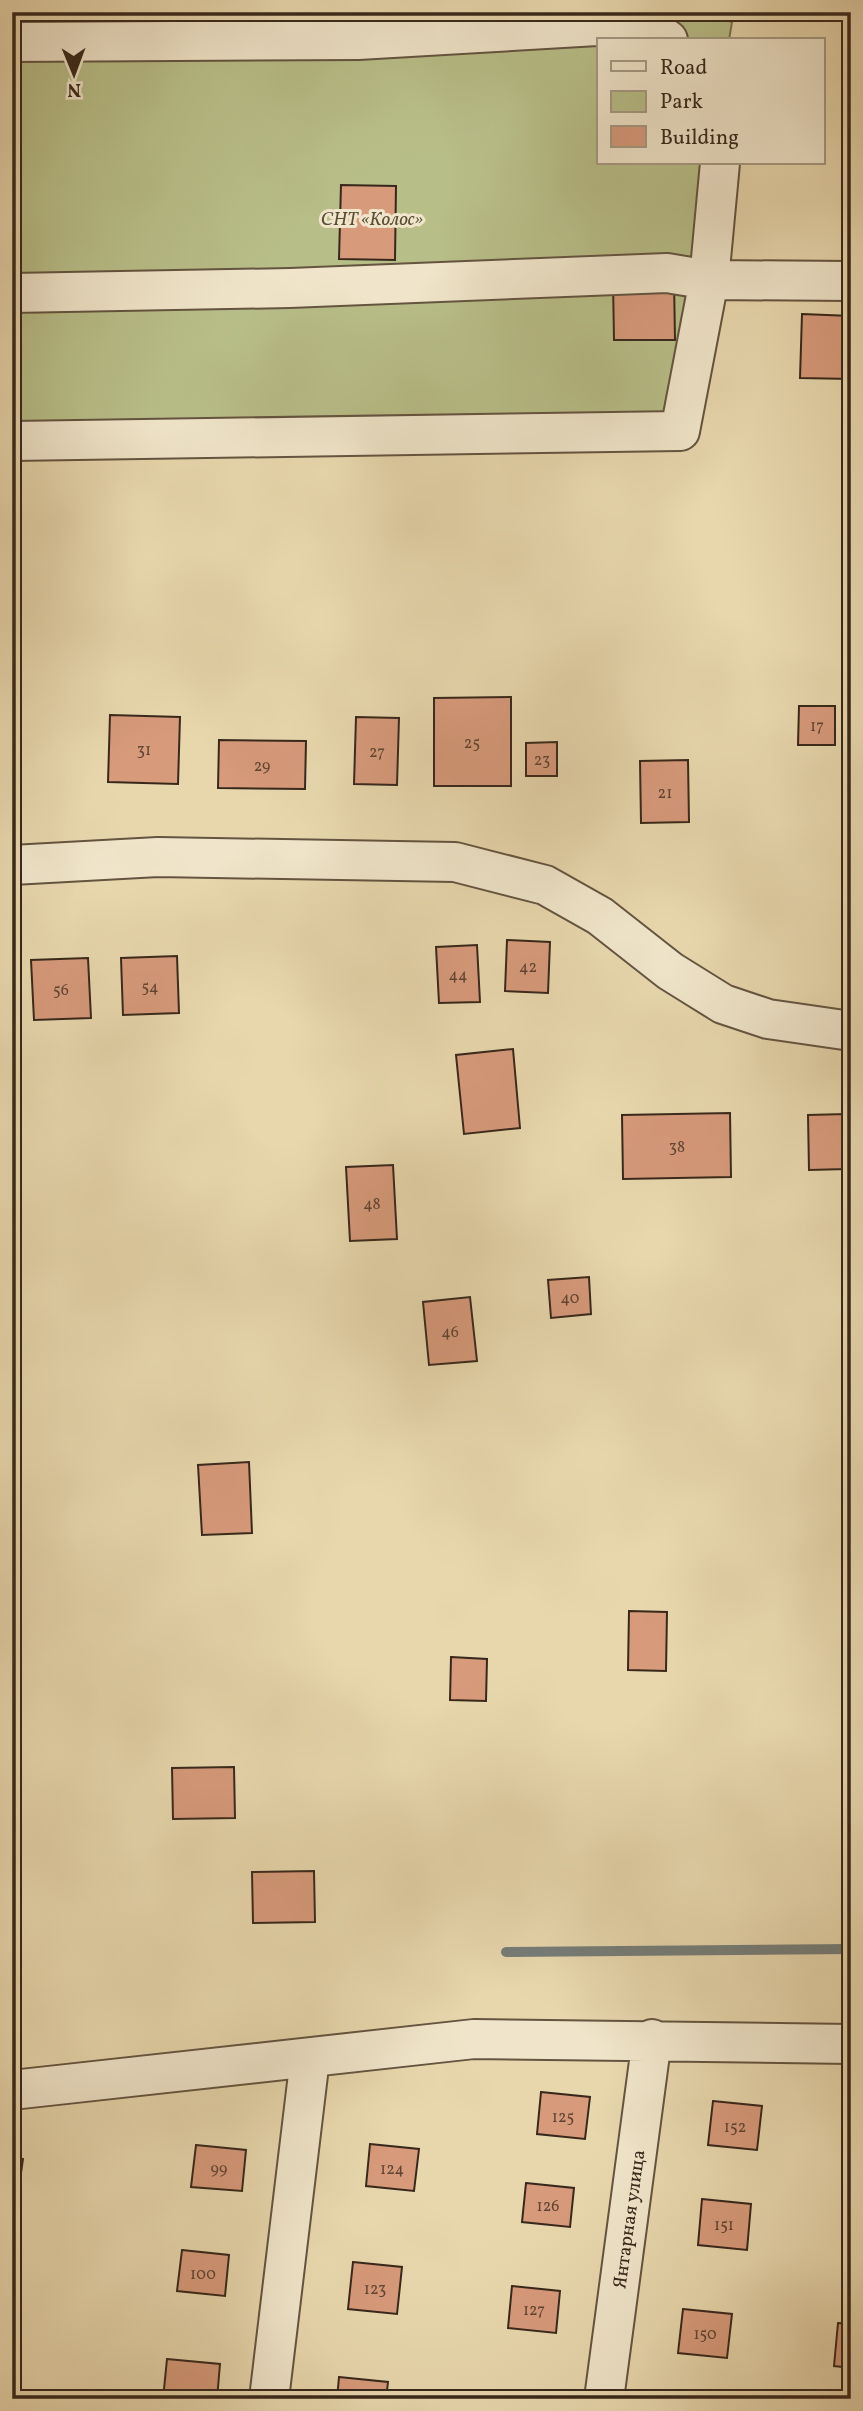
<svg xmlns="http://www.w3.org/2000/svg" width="863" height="2411" viewBox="0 0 863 2411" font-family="Vollkorn,serif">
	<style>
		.green { fill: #b8be88; stroke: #787352; stroke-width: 2 }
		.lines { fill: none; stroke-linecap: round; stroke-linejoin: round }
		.stream { stroke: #757d79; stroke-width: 10 }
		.building { fill: #d79a7b; stroke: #38281b; stroke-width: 2 }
		.minor-casing { stroke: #645440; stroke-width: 42 }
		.minor { stroke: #f0e5ca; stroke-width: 38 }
		.labels { text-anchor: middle; stroke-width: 6; stroke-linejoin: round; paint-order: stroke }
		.number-label { font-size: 16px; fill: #604433 }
		.park-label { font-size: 19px; font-style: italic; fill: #584e36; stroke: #f0e5ca }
		.street-label { font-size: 19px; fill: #38281b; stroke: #f0e5ca }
	</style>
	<rect width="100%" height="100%" fill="#e8d7ad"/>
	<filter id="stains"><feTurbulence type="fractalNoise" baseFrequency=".00286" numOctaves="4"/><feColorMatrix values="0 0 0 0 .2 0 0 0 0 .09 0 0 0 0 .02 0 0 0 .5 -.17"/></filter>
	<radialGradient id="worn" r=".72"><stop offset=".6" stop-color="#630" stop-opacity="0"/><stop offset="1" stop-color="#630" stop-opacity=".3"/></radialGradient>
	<path class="green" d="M12,12h692l28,10 -3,18h-130v123h110l-42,261h-655z"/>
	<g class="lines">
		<path class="stream" d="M506,1952l345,-3"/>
	</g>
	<path class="building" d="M341,185l55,1 -1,74 -56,-1z
		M674,281l1,59h-61l-1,-58z
		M802,314l49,2v63l-51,-1z
		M511,697v89h-77v-88z
		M799,706h36v39h-37z
		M110,715l70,2 -2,67 -70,-2z
		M356,717l43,1 -2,67 -43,-1z
		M219,740l87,1 -1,48 -87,-1z
		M557,742v34h-31v-33z
		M688,760l1,62 -48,1 -1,-62z
		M507,940l43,2 -2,51 -43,-2z
		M12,944l5,83h-5z
		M477,945l3,57 -41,1 -3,-56z
		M177,956l2,57 -56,2 -2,-57z
		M88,958l3,60 -57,2 -3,-60z
		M513,1049l7,79 -56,6 -8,-79z
		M730,1113l1,64 -108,2 -1,-64z
		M846,1114l1,55 -38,1 -1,-55z
		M393,1165l4,74 -47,2 -4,-74z
		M589,1277l2,37 -40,4 -3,-38z
		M470,1297l7,64 -48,4 -6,-63z
		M249,1462l3,71 -50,2 -4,-70z
		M629,1611l38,1 -1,59 -38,-1z
		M451,1657l36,2 -1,42 -36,-1z
		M234,1767l1,51 -62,1 -1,-51z
		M314,1871l1,51 -62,1 -1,-51z
		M541,2092l49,5 -5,42 -48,-5z
		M713,2101l49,5 -5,44 -49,-5z
		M370,2144l49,5 -5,42 -48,-5z
		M196,2145l50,5 -4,41 -51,-4z
		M12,2157l11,2 -6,41 -5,-1z
		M526,2183l48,5 -4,39 -48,-5z
		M702,2199l49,5 -4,46 -49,-5z
		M12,2240l8,1 -7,39h-1z
		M182,2250l47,5 -4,41 -48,-5z
		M353,2262l49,5 -5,47 -49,-5z
		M512,2286l48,5 -4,42 -48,-5z
		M683,2309l49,5 -5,44 -49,-5z
		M838,2323l13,1v44l-17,-2z
		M167,2359l53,5 -3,35h-54z
		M339,2377l49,5 -2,17h-49z
		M500,2393l42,5v1h-43z"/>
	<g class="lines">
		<g class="minor-casing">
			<path id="minor" d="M12,42l346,-2 239,-14 64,9 7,5
				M12,293l278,-5 377,-15 42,7 142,1
				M12,441l668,-10 29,-151 11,-117
				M12,865l146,-8 297,5 90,23 55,31 70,55 53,33 45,15 83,12
				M12,2090l462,-51 377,5
				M269,2399l41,-341
				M604,2399l48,-360"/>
		</g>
		<use href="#minor" class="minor"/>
	</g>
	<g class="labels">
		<g class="number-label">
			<text x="817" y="731">17</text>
			<text x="472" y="748">25</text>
			<text x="144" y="755">31</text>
			<text x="377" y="757">27</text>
			<text x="542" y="765">23</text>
			<text x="262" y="771">29</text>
			<text x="665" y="798">21</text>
			<text x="528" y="972">42</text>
			<text x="458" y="980">44</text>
			<text x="150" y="992">54</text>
			<text x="61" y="995">56</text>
			<text x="677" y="1152">38</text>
			<text x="372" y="1209">48</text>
			<text x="570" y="1303">40</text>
			<text x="450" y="1337">46</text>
			<text x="563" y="2122">125</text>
			<text x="735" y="2132">152</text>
			<text x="219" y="2174">99</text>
			<text x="392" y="2174">124</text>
			<text x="548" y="2211">126</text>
			<text x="724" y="2230">151</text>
			<text x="203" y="2279">100</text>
			<text x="375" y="2294">123</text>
			<text x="534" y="2315">127</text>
			<text x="705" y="2339">150</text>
		</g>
		<g class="park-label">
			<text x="372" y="225">СНТ «Колос»</text>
		</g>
		<g class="street-label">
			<text transform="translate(628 2219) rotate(-82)" y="7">Янтарная улица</text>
		</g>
	</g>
	<rect width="863" height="2411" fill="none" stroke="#e8d7ad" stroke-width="42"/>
	<rect x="14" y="14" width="835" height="2383" fill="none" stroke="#38281b" stroke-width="3.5"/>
	<rect x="21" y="21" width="821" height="2369" fill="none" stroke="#38281b" stroke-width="2"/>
	<rect x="597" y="38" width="228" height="126" fill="#f0e5ca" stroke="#a69984" stroke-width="2"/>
	<rect x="611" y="61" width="35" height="10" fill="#f0e5ca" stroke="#a69984" stroke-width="2"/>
	<text x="660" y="74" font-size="21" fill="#38281b">Road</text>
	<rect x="611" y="91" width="35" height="21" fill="#b8be88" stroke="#a69984" stroke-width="2"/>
	<text x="660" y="108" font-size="21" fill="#38281b">Park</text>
	<rect x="611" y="126" width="35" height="21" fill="#d79a7b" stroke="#a69984" stroke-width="2"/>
	<text x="660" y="144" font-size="21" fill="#38281b">Building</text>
	<g transform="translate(74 74) rotate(179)" stroke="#f0e5ca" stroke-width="5" paint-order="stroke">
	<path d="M0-5L12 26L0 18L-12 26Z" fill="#38281b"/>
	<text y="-10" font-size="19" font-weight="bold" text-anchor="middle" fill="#38281b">N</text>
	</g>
	<rect width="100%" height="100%" filter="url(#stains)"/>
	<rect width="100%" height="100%" fill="url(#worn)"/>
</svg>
